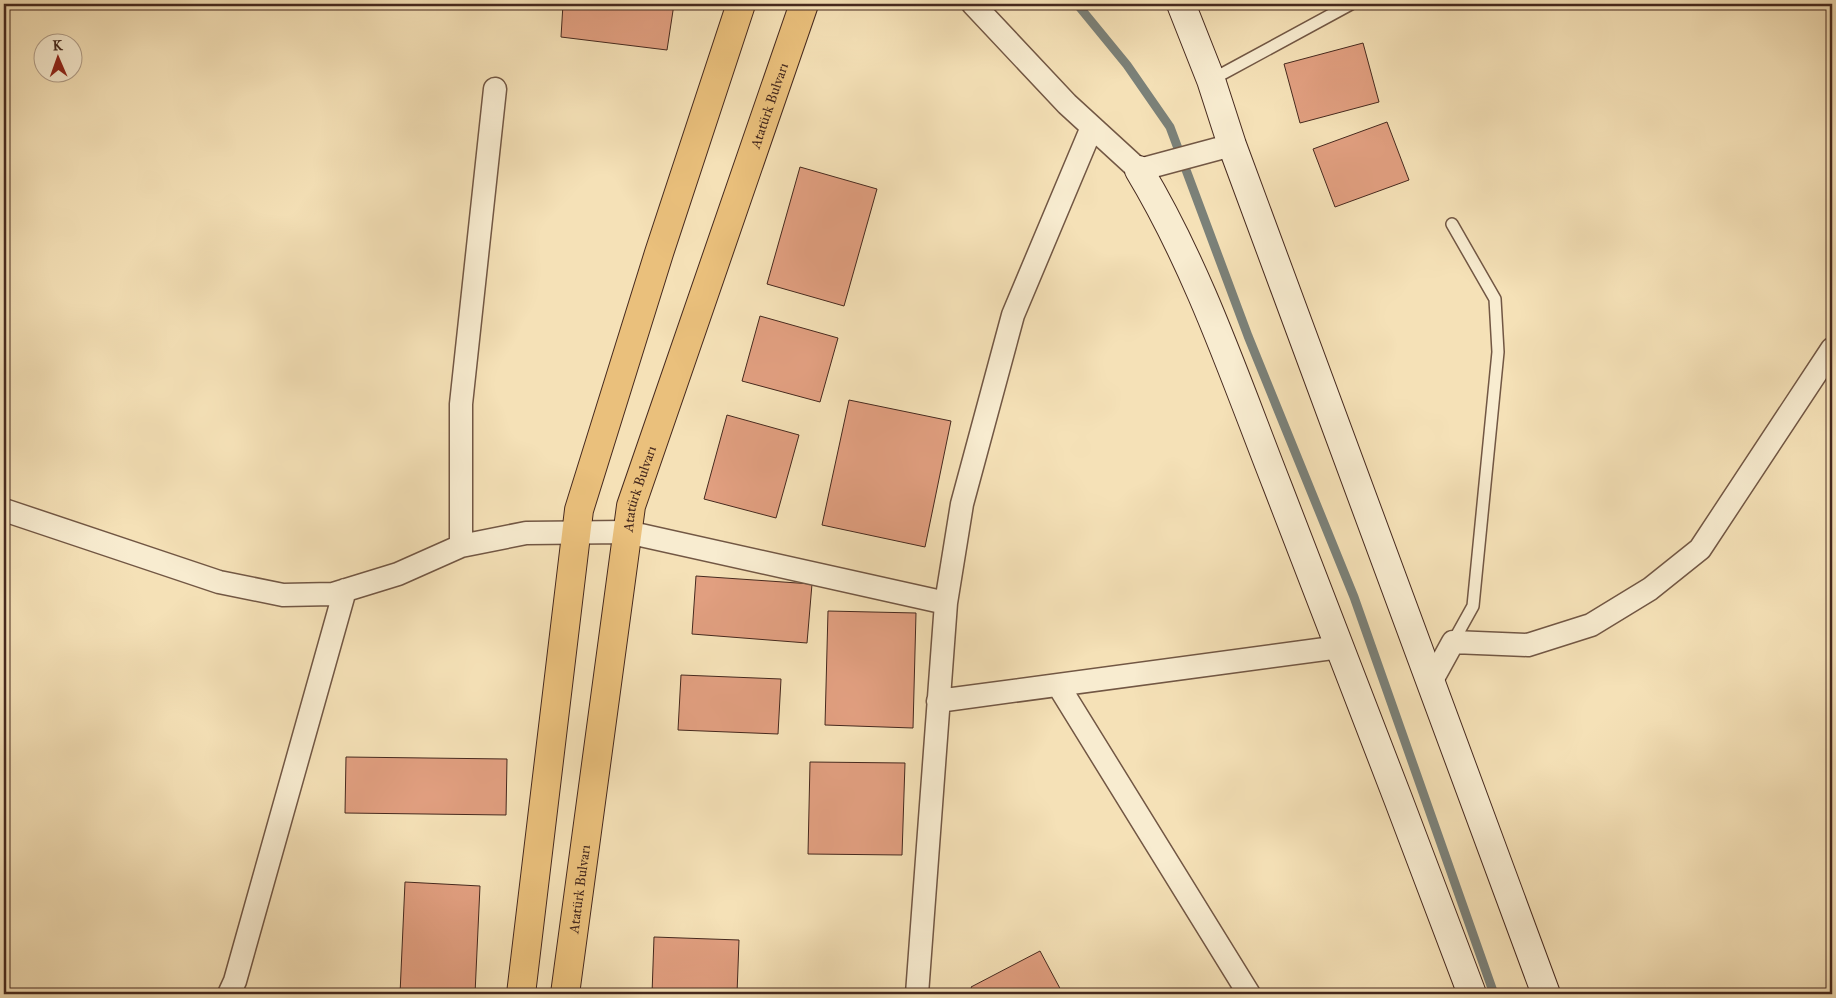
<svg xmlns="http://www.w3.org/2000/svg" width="1836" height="998" viewBox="0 0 1836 998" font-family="'IM FELL Great Primer',serif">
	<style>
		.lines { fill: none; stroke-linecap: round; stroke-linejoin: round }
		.stream { stroke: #7b8179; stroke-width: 9 }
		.building { fill: #e19f80; stroke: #46291e }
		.lane-casing { stroke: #725744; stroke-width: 14 }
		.street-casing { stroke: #725744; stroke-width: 25 }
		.secondary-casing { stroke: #46291e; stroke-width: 30 }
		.primary-casing { stroke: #46291e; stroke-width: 30 }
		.lane { stroke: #f8ecd0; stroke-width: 11 }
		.street { stroke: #f8ecd0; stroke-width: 22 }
		.secondary { stroke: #f8ecd0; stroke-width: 28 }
		.primary { stroke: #eac07c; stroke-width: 28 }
		.labels { text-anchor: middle; stroke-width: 4.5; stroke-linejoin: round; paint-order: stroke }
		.street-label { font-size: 14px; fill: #46291e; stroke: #f8ecd0 }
	</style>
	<rect width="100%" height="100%" fill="#f5e1b7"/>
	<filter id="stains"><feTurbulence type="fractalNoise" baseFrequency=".004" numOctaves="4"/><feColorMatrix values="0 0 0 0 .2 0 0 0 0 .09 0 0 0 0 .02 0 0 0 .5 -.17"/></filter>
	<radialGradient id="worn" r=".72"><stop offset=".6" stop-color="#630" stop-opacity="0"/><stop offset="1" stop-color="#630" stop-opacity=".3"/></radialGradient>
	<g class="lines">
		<path class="stream" d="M1077,4l50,61 43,62 78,209 106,261 140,397"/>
	</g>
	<path class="building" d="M563,4h111l-7,46 -106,-13z
		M1363,43l16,59 -79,21 -16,-59z
		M1387,122l22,58 -74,27 -22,-58z
		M800,167l77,22 -33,117 -77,-22z
		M760,316l78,22 -18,64 -78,-21z
		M849,400l102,21 -26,126 -103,-22z
		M727,415l72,20 -23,83 -72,-19z
		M696,576l116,8 -5,59 -115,-9z
		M828,611l88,2 -3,115 -88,-3z
		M681,675l100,4 -3,55 -100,-4z
		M346,757l161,2 -1,56 -161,-2z
		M810,762l95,1 -3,92 -94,-1z
		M405,882l75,4 -5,108h-75z
		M654,937l85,3 -2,54h-85z
		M1040,951l23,43h-88l-4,-7z"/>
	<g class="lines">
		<g class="lane-casing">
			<path id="lane" d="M1211,80l140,-76
				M1452,224l43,75 3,53 -25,254 -20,36"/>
		</g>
		<g class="street-casing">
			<path id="street" d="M973,4l94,100 72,66 93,-25
				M4,510l215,72 64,13 50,-1 65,-20 63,-28 65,-13 101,-1 319,71
				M461,546v-142l34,-315
				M1431,682l22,-40 75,3 63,-20 59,-36 50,-40 132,-200
				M1058,685l191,309
				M938,701l402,-54
				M229,994l6,-13 110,-391
				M917,994l29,-391 16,-99 51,-189 79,-188"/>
		</g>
		<g class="secondary-casing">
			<path id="secondary" d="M1181,4l30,76 21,65 314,849
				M1139,170c59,98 96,208 138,315 66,169 131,339 195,509"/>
		</g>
		<g class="primary-casing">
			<g id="primary">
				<path d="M521,994l58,-484 80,-257 82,-249"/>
				<path id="s1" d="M565,994l66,-488 173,-502"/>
			</g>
		</g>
		<use href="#lane" class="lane"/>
		<use href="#street" class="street"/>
		<use href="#secondary" class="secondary"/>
		<use href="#primary" class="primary"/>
	</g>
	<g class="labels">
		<g class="street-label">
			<text dy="5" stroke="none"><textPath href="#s1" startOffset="916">Atatürk Bulvarı</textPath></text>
			<text dy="5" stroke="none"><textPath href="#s1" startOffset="511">Atatürk Bulvarı</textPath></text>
			<text dy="5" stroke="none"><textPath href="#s1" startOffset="106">Atatürk Bulvarı</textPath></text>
		</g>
	</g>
	<rect width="1836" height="998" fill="none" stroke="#f5e1b7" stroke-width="20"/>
	<rect x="5" y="5" width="1826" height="988" fill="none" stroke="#46291e" stroke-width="2.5"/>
	<rect x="10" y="10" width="1816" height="978" fill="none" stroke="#46291e"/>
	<g transform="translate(58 58) rotate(358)"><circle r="24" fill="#f8ecd0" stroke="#b19e89"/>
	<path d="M0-4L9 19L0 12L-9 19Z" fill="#8f2418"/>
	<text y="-8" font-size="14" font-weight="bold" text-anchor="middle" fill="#46291e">K</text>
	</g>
	<rect width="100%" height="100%" filter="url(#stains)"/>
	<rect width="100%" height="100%" fill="url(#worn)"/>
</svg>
